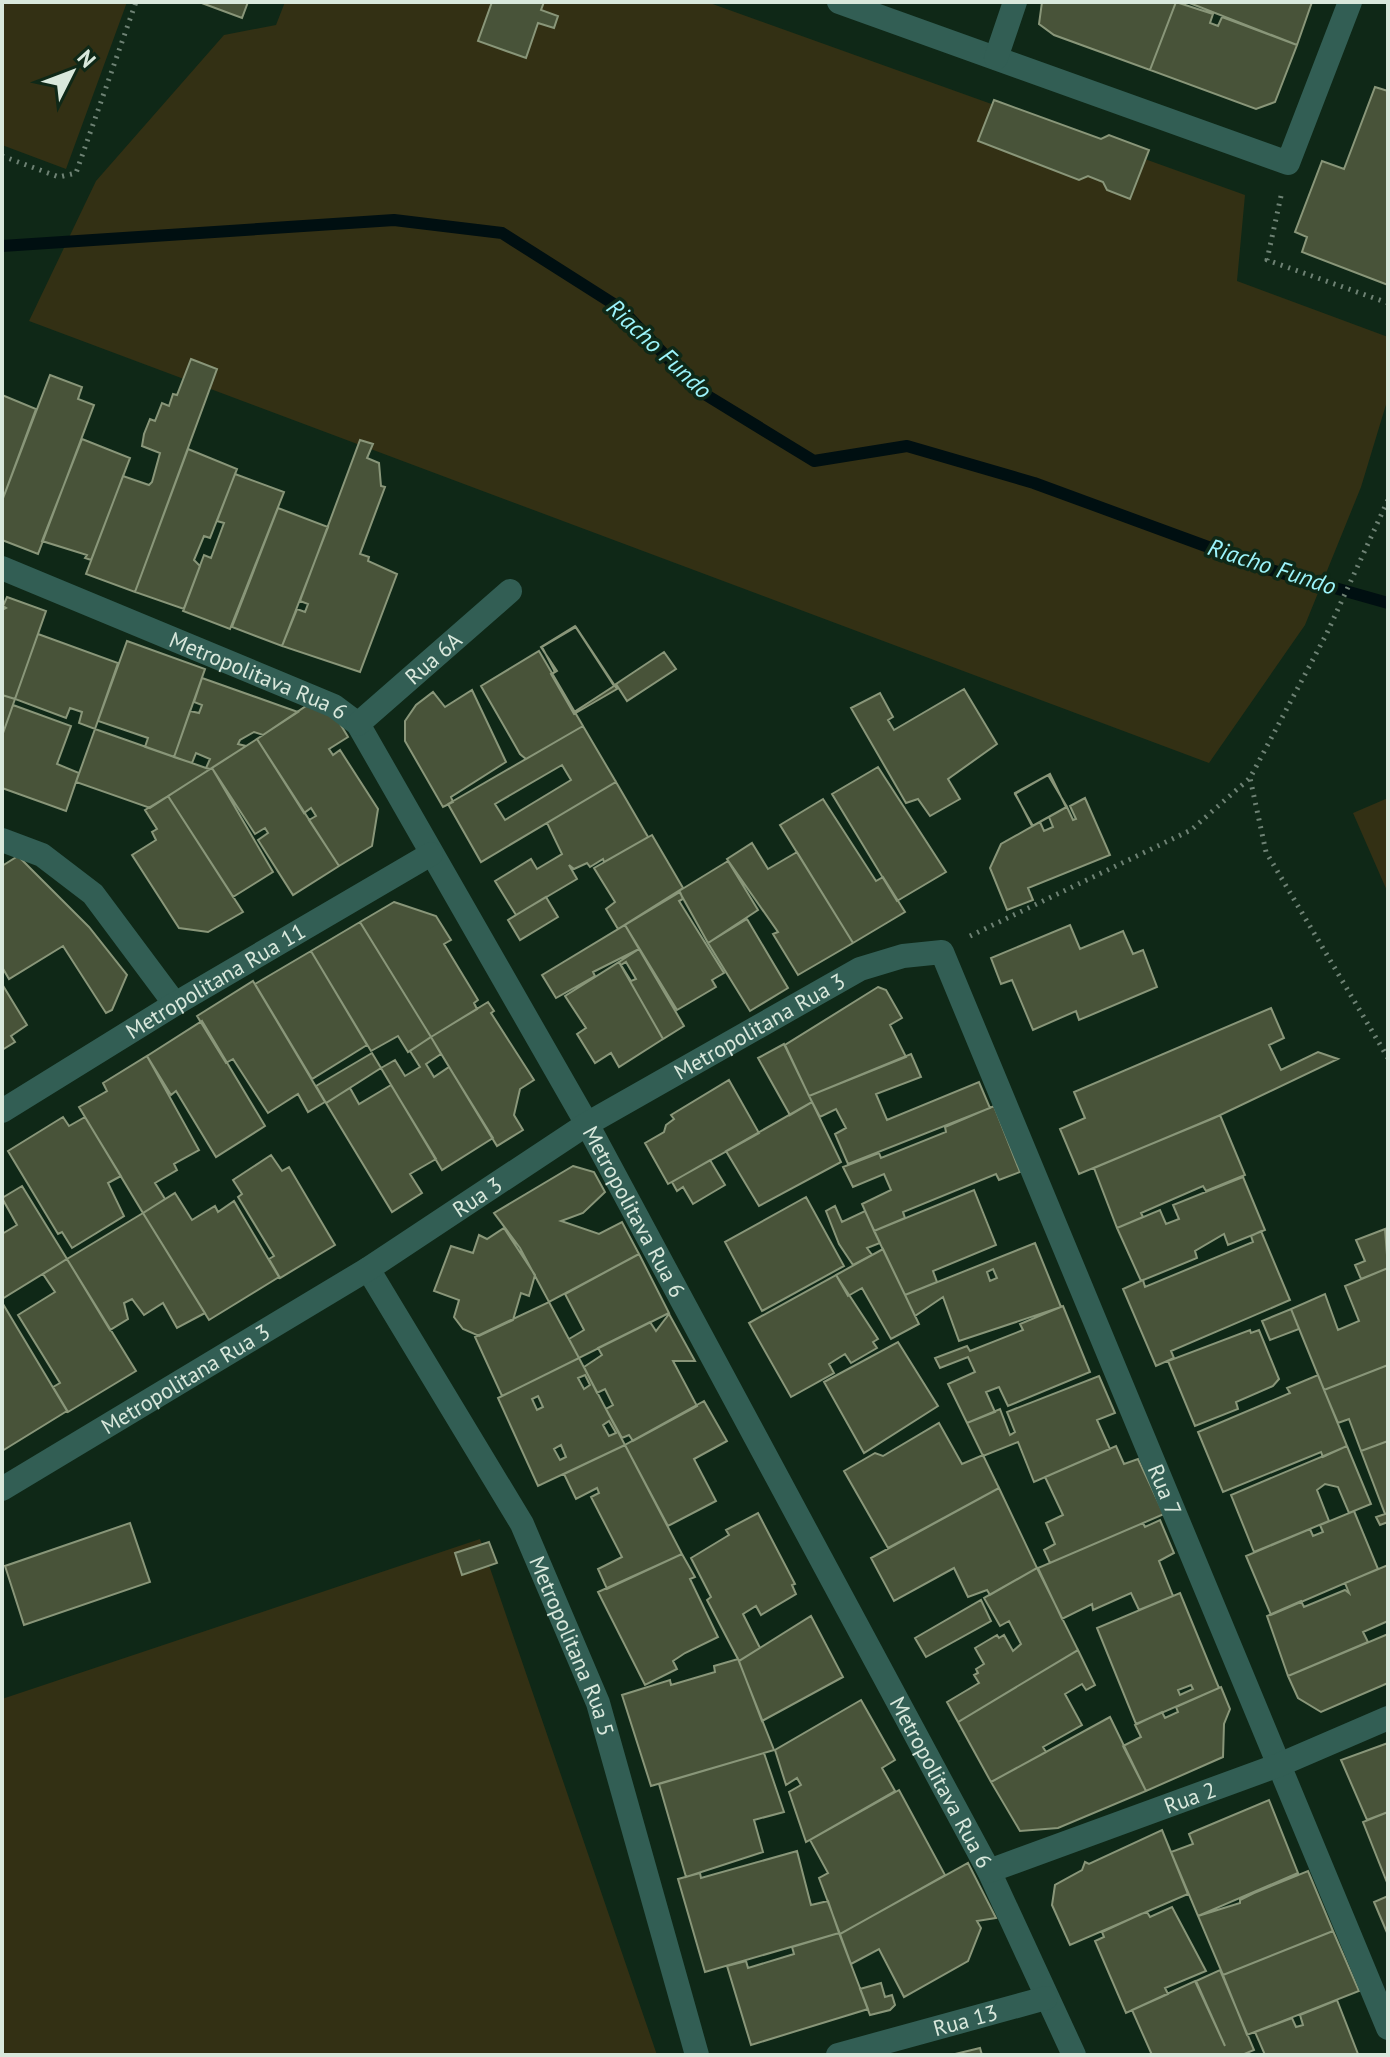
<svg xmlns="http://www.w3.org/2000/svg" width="1390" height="2057" viewBox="0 0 1390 2057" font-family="'PT Sans',sans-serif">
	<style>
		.green { fill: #333014 }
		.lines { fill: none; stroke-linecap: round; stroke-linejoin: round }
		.stream { stroke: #000f11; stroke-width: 12 }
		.building { fill: #485339; stroke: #899679; stroke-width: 2; fill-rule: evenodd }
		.path { stroke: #6e8274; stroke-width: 5; stroke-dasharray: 2 6; stroke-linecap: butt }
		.minor { stroke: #325e54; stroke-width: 24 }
		.labels { text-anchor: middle; stroke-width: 7; stroke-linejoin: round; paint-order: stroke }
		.street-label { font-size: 22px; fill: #d9e8dc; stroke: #0f2817 }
		.water-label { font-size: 24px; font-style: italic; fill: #9cf4fb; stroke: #0f2817 }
	</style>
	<rect width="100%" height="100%" fill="#0f2817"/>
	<path class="green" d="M2,2h125l-61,167 -64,-24z
		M285,2h422l538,193 -8,86 151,56v61l-27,89 -56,138 -96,138 -1180,-442 67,-140 128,-146 52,-10z
		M1388,798v95l-35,-80z
		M480,1539l177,516h-655v-356z"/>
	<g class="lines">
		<path class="stream" d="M2,246l392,-26 108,13 118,75 78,82 116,71 93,-15 127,37 237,87 117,33"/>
	</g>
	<path class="building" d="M199,2h49l-6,16z
		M492,2h52l-3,8 17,6 -4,12 -16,-5 -12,35 -48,-17z
		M1042,2h134l-26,68 -96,-35 -15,-11z
		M1176,2l37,12 -3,9 8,3 4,-9 75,28 -22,57 -19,7 -106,-39z
		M1187,2h125l-15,43z
		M1375,87l13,4v194l-86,-33 5,-15 -12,-5 27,-71 22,8z
		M994,100l107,39 8,-4 40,15 -19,49 -23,-9 -4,-8 -15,-6 -9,4 -101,-39z
		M191,359l26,10 -82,223 -49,-18 37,-98 26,9 3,-3 8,-29 -18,-7 2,-12 6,-15 5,2 7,-18 7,3 4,-12 4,1z
		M50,375l32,12 -4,12 16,6 -56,149 -36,-14v-39z
		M2,395l34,14 -34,92z
		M82,439l48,19 -39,102 -6,-2 2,-3 -45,-14z
		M360,440l13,4 -6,14 12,5 2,23 4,1 -25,67 9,3 -1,4 29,13 -37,98 -78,-26 15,-37 8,3 3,-8 -8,-3z
		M188,449l49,20 -27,69 -6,-2 -10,24 6,6 -16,43 -49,-17z
		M235,474l49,18 -54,137 -47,-18 21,-56 7,3 13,-35 -7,-2z
		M278,508l50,19 -46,119 -50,-19z
		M7,597l39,14 -31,88 -13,-4v-85l4,-2 -3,-2z
		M575,626l39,60 -40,26 -22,-38 5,-3 -16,-24z
		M576,627l41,62 -43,25 -23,-40 4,-2 -13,-25z
		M38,634l80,29 -23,66 -16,-6 3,-11 -12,-4 -4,10 -51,-19z
		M127,641l78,28 -31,88 -29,-10 3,-9 -50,-17z
		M539,651l44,75 -57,33 -6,-5 -39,-68z
		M664,652l12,17 -49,32 -11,-17z
		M202,678l96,34 -35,23 -9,-3 -14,8 -2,4 8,2 -36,23 -4,-1 4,-9 -14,-6 -4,10 -18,-6 16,-46 9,2 3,-8 -8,-3z
		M964,689l33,55 -49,35 12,20 -30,17 -12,-17 -12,4 -55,-95 29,-15 13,24 -5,3 6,10z
		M472,690l34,72 -55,35 2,5 -10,5 -38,-66v-20l11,-16 17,-13 12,15z
		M2,695l13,4 -13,37z
		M312,702l24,15 12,20 -19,12 4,6 7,-5 38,59 -6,37 -33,20 -30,-46 7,-4 -5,-8 -7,5 -47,-74z
		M13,705l58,21 -14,38 22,9 -13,38 -64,-23v-52z
		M583,726l33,56 -135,80 -33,-58zM562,765l9,15 -66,40 -10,-16z
		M95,729l111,39 4,1 -60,39 -74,-26z
		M257,739l82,127 -46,29 -35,-55 10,-7 -3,-5 -10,6 -43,-66z
		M878,767l68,105 -49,29 -65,-107z
		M212,768l61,104 -40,25 -65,-101z
		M1050,774l16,33 -34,19 -17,-33z
		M1048,775l19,32 -34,19 -18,-32z
		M616,782l32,55 -44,25 -1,-3 -13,8 -3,-4 -13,6 -5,-4 8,14 -61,36 -21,-34 36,-22 6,10 25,-15 -15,-31z
		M168,796l75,116 -35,20 -29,-4 -47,-73 24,-15 -4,-8 5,-3 -12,-19z
		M1085,798l25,57 -82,33 5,12 -26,10 -17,-42 11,-24 39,-22 4,9 9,-4 -4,-10 18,-10 6,13 3,-1 -6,-13z
		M823,799l53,82 7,-4 22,35 -52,31 -73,-118z
		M652,835l31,53 -65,41 -12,-20 9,-7 -21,-34z
		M752,843l16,26 29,-17 56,91 -55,32 -25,-41 5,-2 -51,-73z
		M18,856l71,71 38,48 -15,35 -6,3 -43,-67 -54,33 -7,-12v-101z
		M728,861l30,49 -50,33 -29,-52z
		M680,892l3,7 -4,2 45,72 -12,7 4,7 -39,23 -52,-85z
		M546,897l12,20 -38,23 -12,-20z
		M394,902l42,14 15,24 -7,4 34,56 -4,3 3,6 -46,28 -71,-115z
		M747,919l41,69 -38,23 -42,-68z
		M360,922l71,115 -23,15 -10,-16 -27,15 -60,-100z
		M625,925l14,24 -46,23 2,4 -39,22 -14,-23z
		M1070,925l10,24 43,-18 10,23 10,-4 14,37 -78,33 -3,-9 -43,19 -21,-50 -11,4 -10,-26z
		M639,949l45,77 -21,13 -44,-77zM626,962l10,17 -5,2 -10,-16z
		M311,951l56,94 -55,34 -57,-95z
		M619,962l44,77 -44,28 -8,-14 -16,10 -18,-29 9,-6 -21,-32z
		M253,981l72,121 -17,10 -10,-18 -30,19 -35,-54 -7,4 -29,-47z
		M2,984l25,41 -16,11 4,6 -13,8z
		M878,987l8,3 16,28 -12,7 16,32 -97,39 -24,-51z
		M488,1002l6,9 -3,2 43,67 -14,9 -6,26 9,15 -26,16 -66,-109z
		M1271,1008l13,30 -15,7 12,25 37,-18 20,7 -124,59 -135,56 -19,-45 25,-11 -11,-26z
		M202,1021l63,105 -49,31 -40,-66 -5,4 -24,-39z
		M431,1037l10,17 -15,10 8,13 15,-10 44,71 -51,32 -61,-102 14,-8 10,16 15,-9 -10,-16z
		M784,1044l28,58 -22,13 -32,-57z
		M372,1053l9,15 -55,35 -10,-17z
		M911,1054l10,23 -45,17 11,26 92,-38 11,26 -142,56 -13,-30 11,-6 -10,-19 -16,8 -11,-21z
		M147,1056l52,94 -25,14 3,6 -22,13 10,16 -22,14 -64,-106 28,-16 -4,-8z
		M729,1080l30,53 -91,51 -23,-41 19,-11 2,-7 8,-6 -3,-4z
		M391,1085l45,74 -26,15 12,19 -30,19 -66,-109 24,-15 9,16z
		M812,1102l29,60 -82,44 -33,-55z
		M994,1106l26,66 -21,8 -3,-6 -93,38 2,6 -31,13 -12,-27 29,-14 -7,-16 -31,13 -10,-20 36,-14 2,5 65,-26 -1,-5z
		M1220,1115l25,60 -39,16 -3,-5 -62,27 2,4 -26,11 -23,-60z
		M63,1117l6,9 16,-9 36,59 -13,7 16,33 -52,32 -10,-16 -4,2 -50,-83z
		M271,1155l11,16 7,-4 46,78 -55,33 -11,-19 5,-3 -36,-59 4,-3 -9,-14z
		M710,1160l15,25 -32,19 -10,-17 -6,4 -5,-9z
		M573,1166l21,6 11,20 -22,21 -22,8 38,13 23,-12 17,32 -90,48 -29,-54 -26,-35z
		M1243,1177l22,53 -37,15 -4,-11 -29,17 2,7 -56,23 -24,-53 43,-18 6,14 13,-5 -6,-14z
		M22,1186l45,73 -65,40v-65l15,-9 -15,-27z
		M974,1190l22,55 -63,26 4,11 -32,13 -31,-64z
		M175,1193l17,27 23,-14 3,6 16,-11 45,76 -70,43 -66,-107z
		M806,1197l38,69 -82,45 -37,-69z
		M835,1206l7,16 23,-11 15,32 -13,5 5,7 -19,10 -14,-21 -13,-33z
		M143,1213l62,100 -28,15 -14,-25 -19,12 -12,-16 -8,4 4,16 -18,11 -43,-71z
		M504,1228l31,47 -6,21 -8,-3 -8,27 -34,16 -16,-7 -9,-12 5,-17 -25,-9 17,-45 22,7 6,-18 8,4z
		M1385,1229l3,39 -27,11 -6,-14 10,-4 -9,-21z
		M1261,1231l29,69 -119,51 3,7 -18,8 -33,-77 20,-9 2,7 108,-45 -2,-6z
		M1035,1243l26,64 -102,34 -16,-44 -28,19 -10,-21zM993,1269l4,9 -7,3 -3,-9z
		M883,1249l36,75 -28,15 -29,-51 -14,8 -12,-21z
		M639,1254l30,59 -90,45 -10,-19 15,-9 -19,-36z
		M67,1259l69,112 -68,41 -15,-25 7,-4 -42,-68 37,-23 -12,-18z
		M1388,1268v97l-64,25 -33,-81 34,-15 13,36 21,-9 -14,-35z
		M836,1275l42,64 -5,3 4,6 -26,15 -6,-9 -16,10 5,9 -43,24 -42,-74z
		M549,1302l30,56 -77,38 -27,-59z
		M3,1304l64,107 -65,40v-147z
		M1063,1306l27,66 -82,34 -9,-19 -13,5 9,20 -28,11 -19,-39 27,-12 -7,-15 -28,11 -5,-10 32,-12 3,5 53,-21 -3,-6z
		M1291,1309l8,20 -29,11 -8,-19z
		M669,1314l26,47h-22l24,45 -64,35 -4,-6 -7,3 -16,-29 7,-4 -8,-16 -8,4 -13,-26 18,-12 -4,-7 52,-26 6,9z
		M1250,1330l1,3 8,-3 20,49 -6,7 -37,16 2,7 -43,17 -27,-65z
		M898,1342l40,64 -74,47 -40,-71z
		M579,1358l46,87 -87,41 -40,-88zM585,1375l5,10 -6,4 -6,-11zM538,1396l5,11 -6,3 -5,-11zM609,1421l7,12 -7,3 -6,-11zM561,1445l5,12 -6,3 -6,-11z
		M1388,1365v76l-27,10 -12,-32 -11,4 -14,-33z
		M1318,1375l29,71 -24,11 -2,-5 -98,40 -25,-60 92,-39 -3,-5z
		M1099,1376l16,37 -18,7 13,29 -76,33 -16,-40 -35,14 -16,-33 33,-14 10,26 5,-3 -8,-20z
		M704,1401l23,40 -33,18 22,42 -48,25 -43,-81z
		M939,1423l23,41 21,-9 16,33 -111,60 -44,-77 31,-18 8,3z
		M1388,1441v72l-3,1 -24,-63z
		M625,1445l57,109 -75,35 -9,-20 24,-12 -31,-60 8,-4 -2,-5 -21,11 -12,-25z
		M1116,1446l8,18 14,-5 26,55 -114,49 -6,-13 11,-6 -9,-21 17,-8 -18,-38z
		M1347,1446l24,58 -22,9 -11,-26 -13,-3 -8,6 12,31 -75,31 -23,-57z
		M999,1488l38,80 -47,27 -3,-5 -19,7 -14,-29 -60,33 -23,-43z
		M1354,1511l24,58 -107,46 -25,-59 64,-27 3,7 10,-4 -3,-7z
		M758,1513l37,71 -3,1 4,9 -35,21 -5,-9 -13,8 17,34 -21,13 -32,-61 4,-3 -20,-39 38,-23 -3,-5z
		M1388,1513v9l-8,3 -4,-8z
		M1160,1520l14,33 -15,8 14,35 -34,14 -8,-17 -38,17 -1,-6 -30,15 -24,-51 105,-45 2,4z
		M130,1523l20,59 -126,43 -19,-59z
		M489,1542l8,21 -35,12 -7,-22z
		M682,1554l13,23 -5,2 28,58 -33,16 -12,8 4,8 -32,16 -47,-93z
		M1388,1565v56l-25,11 5,10 -80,34 -21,-60 34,-15 3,6 41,-17 4,3 -4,-10z
		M1037,1568l41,82 -120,72 -11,-20 32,-19 -5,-8 4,-2 -2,-4 8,-5 -9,-16 22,-13 2,3 5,-3 9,16 8,-7 -12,-23 -9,5 -16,-28z
		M1180,1593l39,95 -83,36 -39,-96zM1191,1685l2,4 -13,6 -2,-5z
		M981,1600l10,21 -65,36 -11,-19z
		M811,1616l32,61 -81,44 -23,-60z
		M1388,1634v49l-67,29 -23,-14 -10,-22z
		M1078,1650l17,35 -9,5 -4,-6 -17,10 17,31 -39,22 3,5 -55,30 -33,-60z
		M738,1659l36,91 -123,36 -29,-91 48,-15 1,5 44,-13 -1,-6z
		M1221,1687l9,22 -6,15 -1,33 -77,34 -23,-45 18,-9 -6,-12 27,-13 3,6 13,-6 -2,-5z
		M861,1700l34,60 -13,8 13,23 -89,51 -17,-50 12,-7 -4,-7 -11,7 -11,-35z
		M1110,1717l36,74 -88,37 -38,3 -29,-49z
		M1388,1743v69l-21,8 -26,-60z
		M764,1753l20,59 -30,8 9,32 -77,25 -27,-93z
		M899,1790l46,85 -105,59 -21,-56 9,-5 -18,-33z
		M1269,1800l29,73 -100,43 -27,-64 22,-8 -4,-10 4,-2z
		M1388,1812v73l-25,-63z
		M1162,1830l26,64 -118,51 -18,-40 3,-20 27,-15 3,-8 4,2z
		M797,1851l14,54 17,-4 11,32 -134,39 -27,-93 22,-6 1,5z
		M968,1863l28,55 -19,3 4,7 -13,33 -64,36 -25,-48 -28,15 -11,-30z
		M1308,1871l25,60 -110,44 -25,-59 42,-13v-3l14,-7z
		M1388,1896v39l-14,-33z
		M1172,1907l34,64 -41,17 3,6 -42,19 -31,-72 9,-4 -2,-5 39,-18 6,-2 3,5z
		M1333,1931l26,60 -112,44 -24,-60z
		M839,1933l29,76 -117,36 -24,-79 19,-5 2,7 46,-14 -2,-7z
		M1220,1970l34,80 -12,5h-90l-20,-45 63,-29 30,65 -29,-65z
		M881,1983l4,14 7,-2 3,10 -5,5 -20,5 -10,-26z
		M1337,2000l21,54 -93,1 -10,-23 37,-14 4,9 7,-2 -3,-10z
		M980,2048l2,7h-31z"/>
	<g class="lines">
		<path class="path" d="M2,156l57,21 17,-4 60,-171
			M1281,196l-14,64 121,43
			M1388,500l-61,133 -77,145 16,74 122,206
			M970,936l221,-106 59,-52"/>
		<g class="minor">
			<path d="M839,2l449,161 62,-161"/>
			<path d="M996,58l19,-56"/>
			<path id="s1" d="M2,568l332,138 24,18 229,400 402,747 85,184"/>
			<path id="s2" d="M358,724l152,-133"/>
			<path d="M2,840l40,15 51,39 82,110"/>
			<path id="s3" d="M2,1111l173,-107 256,-150"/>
			<path id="s4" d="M368,1269l154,255 76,179 99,352"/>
			<path id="s5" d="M2,1489l366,-220 219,-145 273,-155 43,-13 39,-4 446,1076"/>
			<path id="s6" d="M989,1871l290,-106 109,-47"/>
			<path id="s7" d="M838,2055l208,-57"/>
		</g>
	</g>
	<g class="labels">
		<g class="street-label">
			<text dy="8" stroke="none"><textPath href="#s2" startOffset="100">Rua 6A</textPath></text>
			<text dy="8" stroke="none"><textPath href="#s1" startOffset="278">Metropolitava Rua 6</textPath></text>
			<text dy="8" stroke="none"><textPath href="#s3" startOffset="250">Metropolitana Rua 11</textPath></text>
			<text dy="8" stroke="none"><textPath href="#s5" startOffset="888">Metropolitana Rua 3</textPath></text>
			<text dy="8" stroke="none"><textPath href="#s5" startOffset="558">Rua 3</textPath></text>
			<text dy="8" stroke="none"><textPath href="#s1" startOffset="950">Metropolitava Rua 6</textPath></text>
			<text dy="8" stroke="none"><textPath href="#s5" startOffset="214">Metropolitana Rua 3</textPath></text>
			<text dy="8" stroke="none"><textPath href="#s5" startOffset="1670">Rua 7</textPath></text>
			<text dy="8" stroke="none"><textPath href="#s4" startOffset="430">Metropolitana Rua 5</textPath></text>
			<text dy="8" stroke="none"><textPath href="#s1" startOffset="1598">Metropolitava Rua 6</textPath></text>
			<text dy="8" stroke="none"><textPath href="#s6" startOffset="214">Rua 2</textPath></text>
			<text dy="8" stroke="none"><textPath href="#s7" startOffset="132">Rua 13</textPath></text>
		</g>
		<g class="water-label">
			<text transform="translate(659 349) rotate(43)" y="8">Riacho Fundo</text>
			<text transform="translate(1272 567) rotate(18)" y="8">Riacho Fundo</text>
		</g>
	</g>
	<rect width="1390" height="2057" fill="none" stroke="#d9e8dc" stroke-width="8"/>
	<g transform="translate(72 72) rotate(48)" stroke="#0f2817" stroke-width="6" paint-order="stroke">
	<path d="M0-6L14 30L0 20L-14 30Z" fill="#d9e8dc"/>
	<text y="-12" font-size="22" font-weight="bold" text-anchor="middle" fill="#d9e8dc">N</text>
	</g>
</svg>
